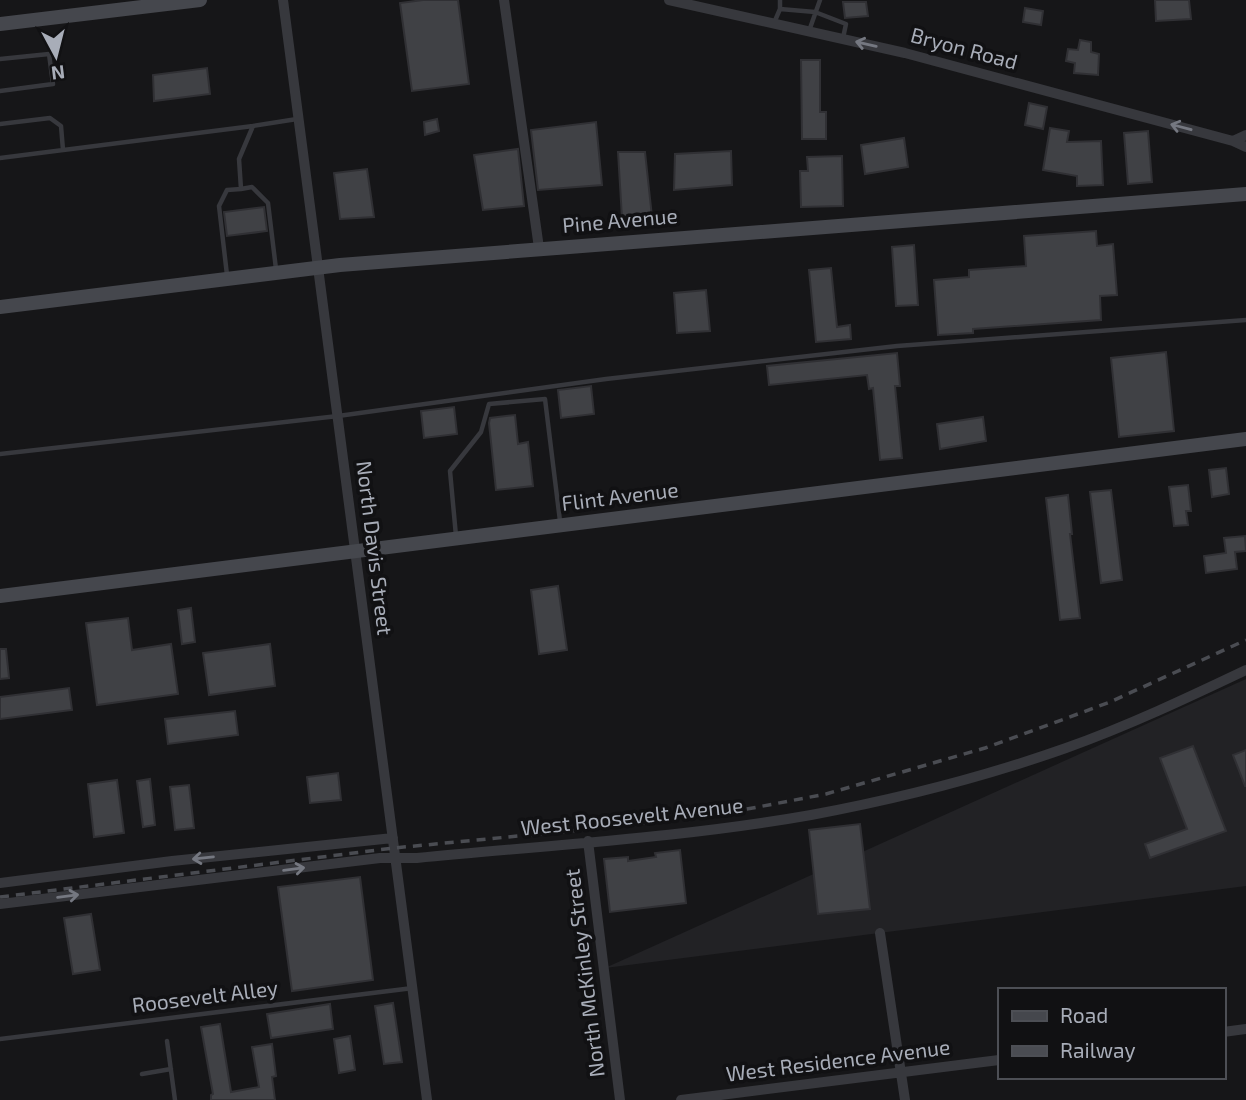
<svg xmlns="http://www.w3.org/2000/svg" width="1246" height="1100" viewBox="0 0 1246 1100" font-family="'Exo 2',sans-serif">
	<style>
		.built { fill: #222225 }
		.building { fill: #404145; stroke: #303034; stroke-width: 2 }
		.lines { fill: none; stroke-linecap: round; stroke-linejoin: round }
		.lane { stroke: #37383d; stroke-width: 4.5 }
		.street { stroke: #37383d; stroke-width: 10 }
		.secondary { stroke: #45474d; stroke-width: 14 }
		.rail { stroke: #4a4c52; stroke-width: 3.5; stroke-dasharray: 9 7; stroke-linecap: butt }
		.oneway { stroke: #757881 }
		.labels { text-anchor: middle; stroke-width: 7; stroke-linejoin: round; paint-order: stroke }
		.street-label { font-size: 21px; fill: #a8adb8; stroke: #111113 }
	</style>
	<rect width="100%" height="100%" fill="#161618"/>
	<path class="built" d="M1246,679v207l-641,82z"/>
	<path class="building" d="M423,0h35l11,84 -57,7 -12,-88z
		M1155,0h34l2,19 -35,2z
		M843,2h23l2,14 -23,2z
		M1025,8l18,3 -2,14 -18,-3z
		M1080,40l11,2v10l8,2 -1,21 -24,-2 1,-10 -9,-2 2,-12 10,1z
		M801,60h19v52h6v27h-24z
		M207,68l3,26 -56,7 -1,-26z
		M1029,103l18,4 -4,22 -18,-4z
		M437,119l2,12 -14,4 -1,-13z
		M596,122l6,63 -64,5 -7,-60z
		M1050,128l19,3 -2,11 34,-1 2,44 -26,1v-10l-34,-6z
		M1148,131l4,51 -24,2 -4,-51z
		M904,138l4,29 -43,7 -4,-29z
		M518,149l6,57 -41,4 -9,-55z
		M731,151l1,34 -58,5 1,-36z
		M618,152h27l7,65 -30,1z
		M842,156l1,50 -42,1 -1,-36h8l-1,-14z
		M367,169l7,48 -34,2 -6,-46z
		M264,207l3,24 -40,5 -3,-24z
		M1096,231l1,15 16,-2 4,51 -17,1 1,24 -128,9v4l-35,2 -4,-55 35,-3v-7l57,-4 -2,-30z
		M914,245l4,60 -22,1 -4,-59z
		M831,268l6,59 13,-2 1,14 -35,3 -7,-72z
		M706,290l4,41 -33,2 -3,-40z
		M1166,352l8,79 -55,6 -8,-79z
		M897,353l3,33h-5l7,72 -22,2 -7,-72 -4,1 -2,-14 -98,10 -2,-19z
		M591,386l3,28 -33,4 -3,-28z
		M454,407l3,27 -33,4 -3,-27z
		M515,415l3,29 10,-2 5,44 -37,4 -7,-67 1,-5z
		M983,417l3,24 -46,8 -3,-25z
		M1226,468l3,26 -17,3 -3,-27z
		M1188,485l3,26h-5l2,14 -14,1 -5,-39z
		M1111,490l11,90 -21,3 -11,-91z
		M1068,495l4,39h-2l10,84 -20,2 -14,-122z
		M1245,536l1,15 -11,1 2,17 -31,4 -2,-17 22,-3 -2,-15z
		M558,586l9,64 -28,4 -8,-64z
		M191,608l4,34 -13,2 -4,-34z
		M128,618l4,32 39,-6 7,50 -81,11 -11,-82z
		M270,644l5,42 -66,9 -6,-42z
		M0,649h6l3,29 -9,1z
		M69,688l3,22 -72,9v-22z
		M235,711l3,24 -70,9 -3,-25z
		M1193,746l33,85 -76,27 -5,-14 42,-15 -27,-71z
		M1246,750v36h-1l-12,-31z
		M338,773l3,27 -31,3 -3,-26z
		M150,779l5,46 -12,2 -6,-46z
		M117,780l7,53 -30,4 -6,-53z
		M189,785l5,43 -19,2 -5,-43z
		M860,824l10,85 -52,5 -9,-84z
		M680,850l6,53 -76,9 -6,-53 24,-2v4l28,-4 -1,-4z
		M360,877l13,103 -81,11 -14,-104z
		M91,914l9,56 -27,4 -9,-56z
		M393,1003l9,59 -18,2 -9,-58z
		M330,1004l3,25 -62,9 -4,-24z
		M220,1024l11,68 28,-5 -7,-40 20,-3 4,32 -4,1 3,23h-64v-5l2,-1 -12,-67z
		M350,1036l5,34 -16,3 -5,-34z"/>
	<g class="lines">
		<path class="lane" d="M780,9l35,3 31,12 -3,14
			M774,23l6,-14v-9
			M809,31l11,-31
			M0,59l49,-5 4,30 -53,7
			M0,124l50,-6 11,8 2,24
			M0,158l253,-32
			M241,189l11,-2 16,16 8,66
			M227,275l-8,-69 8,-16 14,-1 -2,-30 14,-33 44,-7
			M0,454l338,-38 268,-37 291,-33 349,-26
			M456,536l-6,-65 31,-39 8,-28 56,-5 15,122
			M0,1039l413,-51
			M167,1041l8,59
			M142,1074l29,-5"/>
		<path class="street" d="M283,0l144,1100
			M504,0l35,248
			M669,0l236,53 328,88 13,6
			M1233,141l13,-6
			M588,841l32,259
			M0,883l172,-22 221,-23
			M0,904l380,-46h37c131,-13 264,-20 394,-43 86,-16 173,-38 255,-67 62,-22 121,-50 180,-78
			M880,933l25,167
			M1223,1032l23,-3
			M681,1100l318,-40"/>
		<path class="secondary" d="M0,24l200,-24
			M0,307l340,-42 906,-71
			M0,596l1246,-157"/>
		<path class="rail" d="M0,897l394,-49 207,-20 141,-18 84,-16 159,-46 82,-30 43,-16 136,-62"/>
	</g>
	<defs><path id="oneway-shaft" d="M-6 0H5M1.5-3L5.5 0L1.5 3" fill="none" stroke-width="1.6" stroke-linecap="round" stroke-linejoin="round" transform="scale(1.75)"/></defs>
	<g class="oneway">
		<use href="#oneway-shaft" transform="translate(866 44) rotate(-167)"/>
		<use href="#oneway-shaft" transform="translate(1181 127) rotate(-165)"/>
		<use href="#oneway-shaft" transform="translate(203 858) rotate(174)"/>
		<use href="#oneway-shaft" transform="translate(294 869) rotate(-7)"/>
		<use href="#oneway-shaft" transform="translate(68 896) rotate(-7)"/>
	</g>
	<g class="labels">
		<g class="street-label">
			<text transform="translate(964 49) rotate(15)" y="7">Bryon Road</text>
			<text transform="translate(620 221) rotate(-5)" y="7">Pine Avenue</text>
			<text transform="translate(620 497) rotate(-7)" y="7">Flint Avenue</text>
			<text transform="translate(374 548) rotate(83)" y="7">North Davis Street</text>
			<text transform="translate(632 817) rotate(-6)" y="7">West Roosevelt Avenue</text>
			<text transform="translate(585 973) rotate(-97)" y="7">North McKinley Street</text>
			<text transform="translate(205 997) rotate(-7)" y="7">Roosevelt Alley</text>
			<text transform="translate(838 1061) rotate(-7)" y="7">West Residence Avenue</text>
		</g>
	</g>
	<rect x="998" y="988" width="228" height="91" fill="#111113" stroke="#4d4f55" stroke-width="2"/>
	<rect x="1012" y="1011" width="35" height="10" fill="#45474d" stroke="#4d4f55" stroke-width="2"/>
	<text x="1060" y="1023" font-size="21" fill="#a8adb8">Road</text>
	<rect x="1012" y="1046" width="35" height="10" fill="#4a4c52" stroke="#4d4f55" stroke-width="2"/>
	<text x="1060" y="1058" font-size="21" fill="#a8adb8">Railway</text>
	<g transform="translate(56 56) rotate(173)" stroke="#111113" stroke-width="5" paint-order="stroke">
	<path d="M0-5L12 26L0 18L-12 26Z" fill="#a8adb8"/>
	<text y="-10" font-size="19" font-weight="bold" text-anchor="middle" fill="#a8adb8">N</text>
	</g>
</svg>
